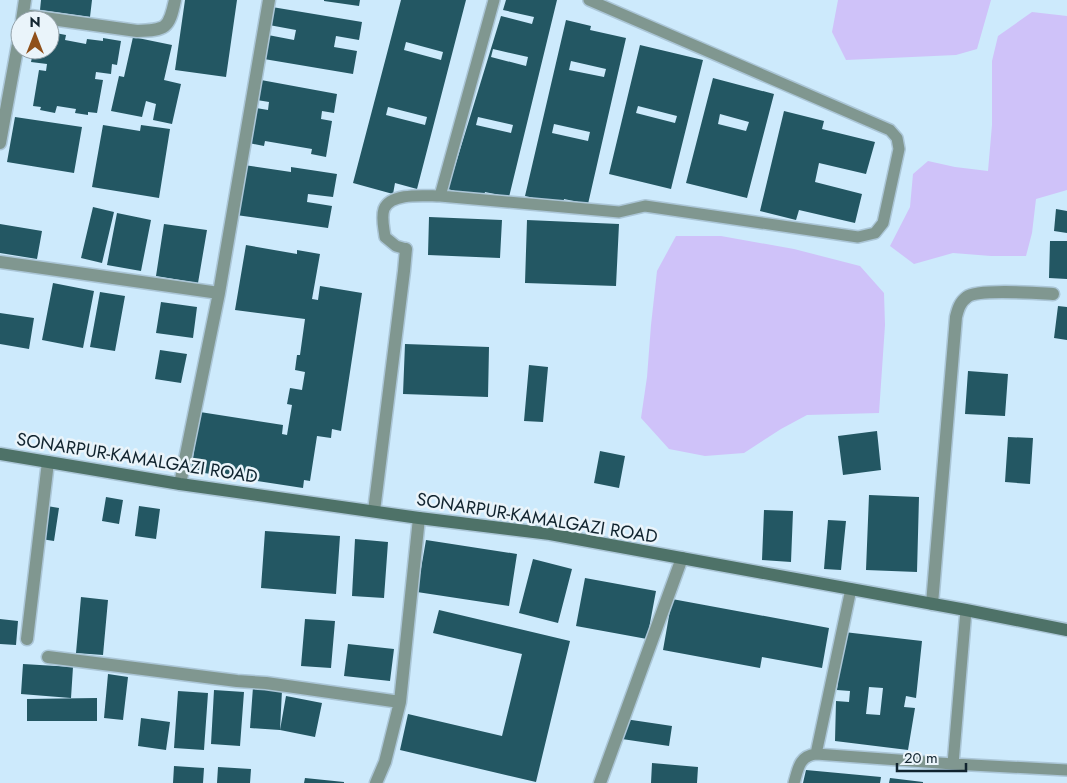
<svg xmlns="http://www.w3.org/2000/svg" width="1067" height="783" viewBox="0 0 1067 783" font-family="Jost,sans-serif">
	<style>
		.water { fill: #cfc2f9 }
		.building { fill: #235763; fill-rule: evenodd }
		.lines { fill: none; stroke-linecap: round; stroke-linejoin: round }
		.lane-casing { stroke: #abc6d7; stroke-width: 14 }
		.street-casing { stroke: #abc6d7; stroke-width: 15 }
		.secondary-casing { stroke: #abc6d7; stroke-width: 15 }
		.lane { stroke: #809790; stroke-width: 11 }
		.street { stroke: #809790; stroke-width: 12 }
		.secondary { stroke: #4e7268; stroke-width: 12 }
		.labels { text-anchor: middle; stroke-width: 5; stroke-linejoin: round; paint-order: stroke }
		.street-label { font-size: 18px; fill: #11242f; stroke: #eaf4fa }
	</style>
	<rect width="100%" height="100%" fill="#cdeafc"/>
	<path class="water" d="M838,0h153l-14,49 -21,6 -110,5 -14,-28z
		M1032,12l35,4v174l-31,9 -4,34 -6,23h-35l-38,-3 -39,11 -24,-18 20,-39 3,-33 15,-13 27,6 33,4 4,-46v-64l6,-25z
		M676,236h45l73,13 66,17 24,27 1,32 -6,88 -72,2 -26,14 -37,24 -39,3 -36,-7 -28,-31 6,-41 4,-52 6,-54z"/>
	<path class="building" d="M41,0h51l-2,17 -50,-7z
		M185,0h52l-11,77 -51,-7z
		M324,0h36l-1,6 -35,-5z
		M401,0h65l-49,189 -22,-6 -2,11 -40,-11zM406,42l37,10 -2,8 -37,-10zM388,107l39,10 -2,8 -39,-10z
		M506,0h51l-48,197 -24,-5 -2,7 -35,-10 53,-173 31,8 2,-7 -31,-7zM493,49l35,8 -2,9 -35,-9zM478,117l35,8 -2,8 -35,-8z
		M272,7l90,15 -3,18 -23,-4 -2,11 23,4 -4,23 -89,-15 4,-24 26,5 2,-10 -27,-5z
		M566,20l25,6 -1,4 36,8 -38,166 -24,-5 -1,6 -38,-9zM571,61l35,8 -2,8 -35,-7zM554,124l36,8 -2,9 -36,-8z
		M50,32l16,3 -1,5 21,4 1,-5 16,2v-3l18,3 -4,24 -5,-1 -1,10 -15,-2 -1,7 8,1 -6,33 -9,-1v3l-13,-2 1,-4 -19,-3 -2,7 -15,-3 1,-3 -8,-1 6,-36 7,1 1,-7 -16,-2 2,-9 -6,-1v-2h23z
		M133,37l39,8 -8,35 17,4 -9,40 -19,-4 3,-16 -10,-3 -4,16 -31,-6 8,-35 5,1z
		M640,45l63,15 -32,129 -62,-15zM638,106l39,10 -2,7 -39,-10z
		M713,78l61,16 -27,104 -61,-15zM720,114l29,8 -3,9 -28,-7z
		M261,80l76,14 -3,19 -12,-2 -1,8 11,2 -6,36 -15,-3 1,-5 -47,-8 -1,5 -15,-3 7,-35 12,2 1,-8 -12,-2z
		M784,111l40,10 -2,8 53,13 -9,32 -47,-11 -4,19 47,12 -7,29 -56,-13 -3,10 -36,-9z
		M15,117l67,10 -8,46 -67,-11z
		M103,125l37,6 1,-6 29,4 -11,69 -67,-11z
		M244,165l47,7v-5l46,7 -4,23 -25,-3 -1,8 25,4 -4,22 -92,-13z
		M93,207l21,5 -12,51 -21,-5z
		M1056,209l11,2v22l-13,-2z
		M117,213l34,7 -10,51 -34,-6z
		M429,217l73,3 -2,38 -72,-3z
		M527,220l92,4 -3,62 -91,-3z
		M0,224l42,7 -5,28 -37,-6z
		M164,224l43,6 -9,53 -42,-7z
		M1050,241h17v38l-18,-1z
		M246,245l51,9v-4l23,4 -8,45 6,1 2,-14 42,7 -21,138 -9,-2 -1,9 -14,-2 -7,45 -6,-1 -1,8 -112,-17 9,-59 83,13 -1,9 5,1 5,-30 -5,-1 3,-16 12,2 3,-18 -10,-2 2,-15h3l5,-36 -70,-9z
		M53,283l41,8 -11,57 -41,-8z
		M100,292l25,4 -10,55 -25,-4z
		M161,302l36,5 -4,31 -37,-5z
		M1058,306l9,1v33l-13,-2z
		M0,313l34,5 -5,31 -29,-5z
		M405,344l84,3 -1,50 -85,-3z
		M160,350l27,4 -6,29 -26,-4z
		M529,365l19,2 -5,55 -19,-1z
		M968,371l40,3 -3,42 -40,-2z
		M877,431l4,39 -38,5 -5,-39z
		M1008,437l25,1 -3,46 -25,-2z
		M600,451l25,5 -6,32 -25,-5z
		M869,495l50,2 -2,75 -51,-2z
		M106,497l17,3 -4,24 -17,-3z
		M47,506l12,2 -5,33 -13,-2z
		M139,506l21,3 -4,30 -21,-3z
		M764,510l29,1 -2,51 -29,-2z
		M828,520l18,1 -5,49 -17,-1z
		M265,531l75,5 -4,58 -75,-6z
		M355,539l33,3 -4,56 -32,-2z
		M426,540l91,14 -8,52 -92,-14z
		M533,559l39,10 -14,54 -39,-10z
		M585,578l71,13 -9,48 -71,-13z
		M81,597l27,3 -5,55 -27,-2z
		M672,599l157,29 -7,40 -60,-11 -2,11 -97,-18z
		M439,610l131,31 -34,141 -136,-32 8,-36 94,22 20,-82 -89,-21z
		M0,619l18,2 -2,24 -16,-1z
		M305,619l30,2 -4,47 -30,-2z
		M844,632l78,9 -6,57 -10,-2 -2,11 11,1 -7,42 -73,-9 1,-40 13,1 1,-11 -13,-1zM869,687l14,1 -3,27 -14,-1z
		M348,644l46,5 -4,32 -46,-5z
		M23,664l50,3 -2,31 -50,-4z
		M108,674l20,3 -5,43 -19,-2z
		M253,687l29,3 -2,40 -30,-2z
		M214,690l30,2 -4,54 -29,-2z
		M178,691l30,2 -4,57 -30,-2z
		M286,696l36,7 -7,34 -35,-7z
		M97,698v23h-70v-22z
		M141,718l29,4 -4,28 -28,-4z
		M625,719l47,7 -3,20 -47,-7z
		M652,763l46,4 -1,16h-46z
		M174,766l30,2 -1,15h-30z
		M218,767l33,2 -1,14h-33z
		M806,770l75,7 -1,6h-77z
		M305,778l39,4v1h-40z
		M890,778l33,4v1h-34z"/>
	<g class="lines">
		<g class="lane-casing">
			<path id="lane" d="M440,196l54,-196
				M406,249l-10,-3 -11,-9c-1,-9 -4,-19 -1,-28 7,-17 41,-13 56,-13l179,16 26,-6 213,31 17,-4 8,-10 16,-74 -2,-11 -7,-8 -301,-130
				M966,610l-13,154 114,6
				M816,754l137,10
				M794,783c4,-14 5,-27 22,-29l35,-165"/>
		</g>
		<g class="street-casing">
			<path id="street" d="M23,15l114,16c29,-1 32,-2 38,-31
				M22,20l3,-20
				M0,143l20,-110
				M0,262l219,31
				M180,484l39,-191 50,-293
				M374,511l30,-240 2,-22
				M932,604l24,-287c2,-8 4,-15 11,-20 10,-8 69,-4 86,-3
				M27,639l21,-177
				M48,657l189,24 29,2 134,19
				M376,783l9,-21 15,-60 19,-184
				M600,783l82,-225"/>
		</g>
		<g class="secondary-casing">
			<path id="secondary" d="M0,454l180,30 239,34 131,16 416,76 101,20"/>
		</g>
		<use href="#lane" class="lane"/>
		<use href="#street" class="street"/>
		<use href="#secondary" class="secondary"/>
	</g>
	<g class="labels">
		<g class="street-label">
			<text transform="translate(137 458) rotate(9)" y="6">SONARPUR-KAMALGAZI ROAD</text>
			<text transform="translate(537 518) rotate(9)" y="6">SONARPUR-KAMALGAZI ROAD</text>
		</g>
	</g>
	<g transform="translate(35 35)"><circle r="24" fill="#eaf4fa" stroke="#93a1a9"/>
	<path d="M0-4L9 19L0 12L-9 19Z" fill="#90501a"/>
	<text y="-8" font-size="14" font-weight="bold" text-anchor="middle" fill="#11242f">N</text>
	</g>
	<path d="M897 763v8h69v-8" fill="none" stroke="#11242f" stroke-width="2.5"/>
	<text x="904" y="763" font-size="15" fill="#11242f" stroke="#eaf4fa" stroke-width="4" paint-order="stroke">20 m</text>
</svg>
